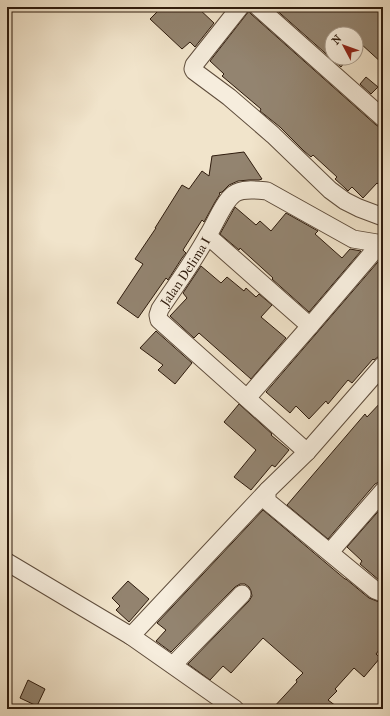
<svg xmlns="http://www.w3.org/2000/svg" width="390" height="716" viewBox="0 0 390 716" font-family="'IM FELL French Canon',serif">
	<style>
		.building { fill: #938470; stroke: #2e1b0d }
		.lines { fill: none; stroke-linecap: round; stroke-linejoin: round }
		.minor-casing { stroke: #5f4d3c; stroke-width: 19 }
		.minor { stroke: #f6eddd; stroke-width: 17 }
		.labels { text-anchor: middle; stroke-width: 3; stroke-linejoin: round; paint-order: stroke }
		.street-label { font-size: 13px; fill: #2e1b0d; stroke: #f6eddd }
	</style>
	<rect width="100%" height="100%" fill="#f1e4cb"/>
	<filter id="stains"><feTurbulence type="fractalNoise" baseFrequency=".005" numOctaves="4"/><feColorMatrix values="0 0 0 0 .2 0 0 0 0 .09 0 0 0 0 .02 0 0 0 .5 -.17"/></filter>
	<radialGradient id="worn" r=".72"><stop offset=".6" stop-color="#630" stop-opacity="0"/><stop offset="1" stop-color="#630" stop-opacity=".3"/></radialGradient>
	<path class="building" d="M162,7h35l17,16 -19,24 -5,-5 -8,7 -32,-30z
		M273,7h110v57l-23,-21 -4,6v-15h-24v24h16l-7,9z
		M249,11l2,3 125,111 5,3h2v60l-6,-5 -14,15 -11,-11 -4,4 -3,-3 -10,-9 2,-2 -24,-22 -2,2 -7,-6 -24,-24 -20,-16 1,-2 -39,-33 2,-2 -14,-13z
		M366,77l12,10 -7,7 -11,-10z
		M244,152l18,27 -3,1h-10l-11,1 -9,4 -7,7 -3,1 1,1 -5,8 -11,20 -2,-2 -19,30 3,3 -4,5 -14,22 -2,-2 -28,40 -21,-15 26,-39 -8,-5 21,-31h-1l27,-43 7,4 13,-18 7,5 3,-20z
		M235,207l21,18 4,-4 11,10 15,-18 32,18 -3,3 27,24 8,-9 11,2 -52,61 -37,-33 1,-1 -33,-30 -1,2 -19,-16z
		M383,256v97l-9,7 -1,-1 -21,24 -4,-3 -20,24 -2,-3 -17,18 -13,-13 -6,7 -24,-21z
		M201,266l20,17 6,-6 17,14 2,-3 10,9 3,-3 13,11 -11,12 25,21 -35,41 -52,-46 -5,5 -24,-22 17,-18 -4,-5z
		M156,331l36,32 -17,21 -17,-14 5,-5 -23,-17z
		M383,400v81l-4,1 -4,2 -47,55 -41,-34 78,-91 2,3z
		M239,404l33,30 -1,1 18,15 -14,17 -3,-2 -21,25 -17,-13 22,-27 -32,-28z
		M383,506v76l-3,-1 -20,-17 2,-3 -15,-14z
		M263,510l82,69h1l23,19 10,4 4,1v42l-7,9 4,4 -16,19 -10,-9 -19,21 2,2 -9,9 12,9h-68l25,-27 -1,-2 7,-7 -40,-35 -32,35 -8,-7 -13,14 -22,-16 61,-63 3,-5 -1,-5 -2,-4 -4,-3h-5l-5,3 -64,65 -15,-11 10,-11 -9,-7z
		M128,581l21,18 -20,23 -13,-12 4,-4 -8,-8z
		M28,680l17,9 -8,17 -17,-8z"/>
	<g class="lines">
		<g class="minor-casing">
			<g id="minor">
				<path d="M240,7l-46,58 -1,4 1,2 35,26 44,38 57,55 15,11 14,7 24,9"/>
				<path d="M258,7l125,111"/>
				<path d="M208,236l102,90"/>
				<path d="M383,365l-76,87 -39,38 -1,3v8l108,89 8,3"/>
				<path d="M247,398l63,-72 70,-82"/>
				<path id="s1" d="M307,452l-148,-132 -1,-5 2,-6c16,-24 34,-48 48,-74 7,-11 16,-34 26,-41 8,-6 23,-4 33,-3l86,48 30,5"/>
				<path d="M330,552l53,-61"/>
				<path d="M7,562l124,74 104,73"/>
				<path d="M131,636l137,-146"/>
				<path d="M173,665l69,-71"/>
			</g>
		</g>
		<use href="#minor" class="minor"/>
	</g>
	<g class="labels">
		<g class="street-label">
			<text dy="5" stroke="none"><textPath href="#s1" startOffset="255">Jalan Delima I</textPath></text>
		</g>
	</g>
	<rect width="390" height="716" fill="none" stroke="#f1e4cb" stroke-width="24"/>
	<rect x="8" y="8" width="374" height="700" fill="none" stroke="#2e1b0d" stroke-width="2"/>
	<rect x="12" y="12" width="366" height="692" fill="none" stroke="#2e1b0d"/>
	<g transform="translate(344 46) rotate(311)"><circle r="19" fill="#f6eddd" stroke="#a6998a"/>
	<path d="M0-3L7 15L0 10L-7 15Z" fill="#8f2418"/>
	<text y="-6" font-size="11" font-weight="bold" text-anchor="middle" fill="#2e1b0d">N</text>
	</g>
	<rect width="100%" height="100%" filter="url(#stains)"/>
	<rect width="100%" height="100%" fill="url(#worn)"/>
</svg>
